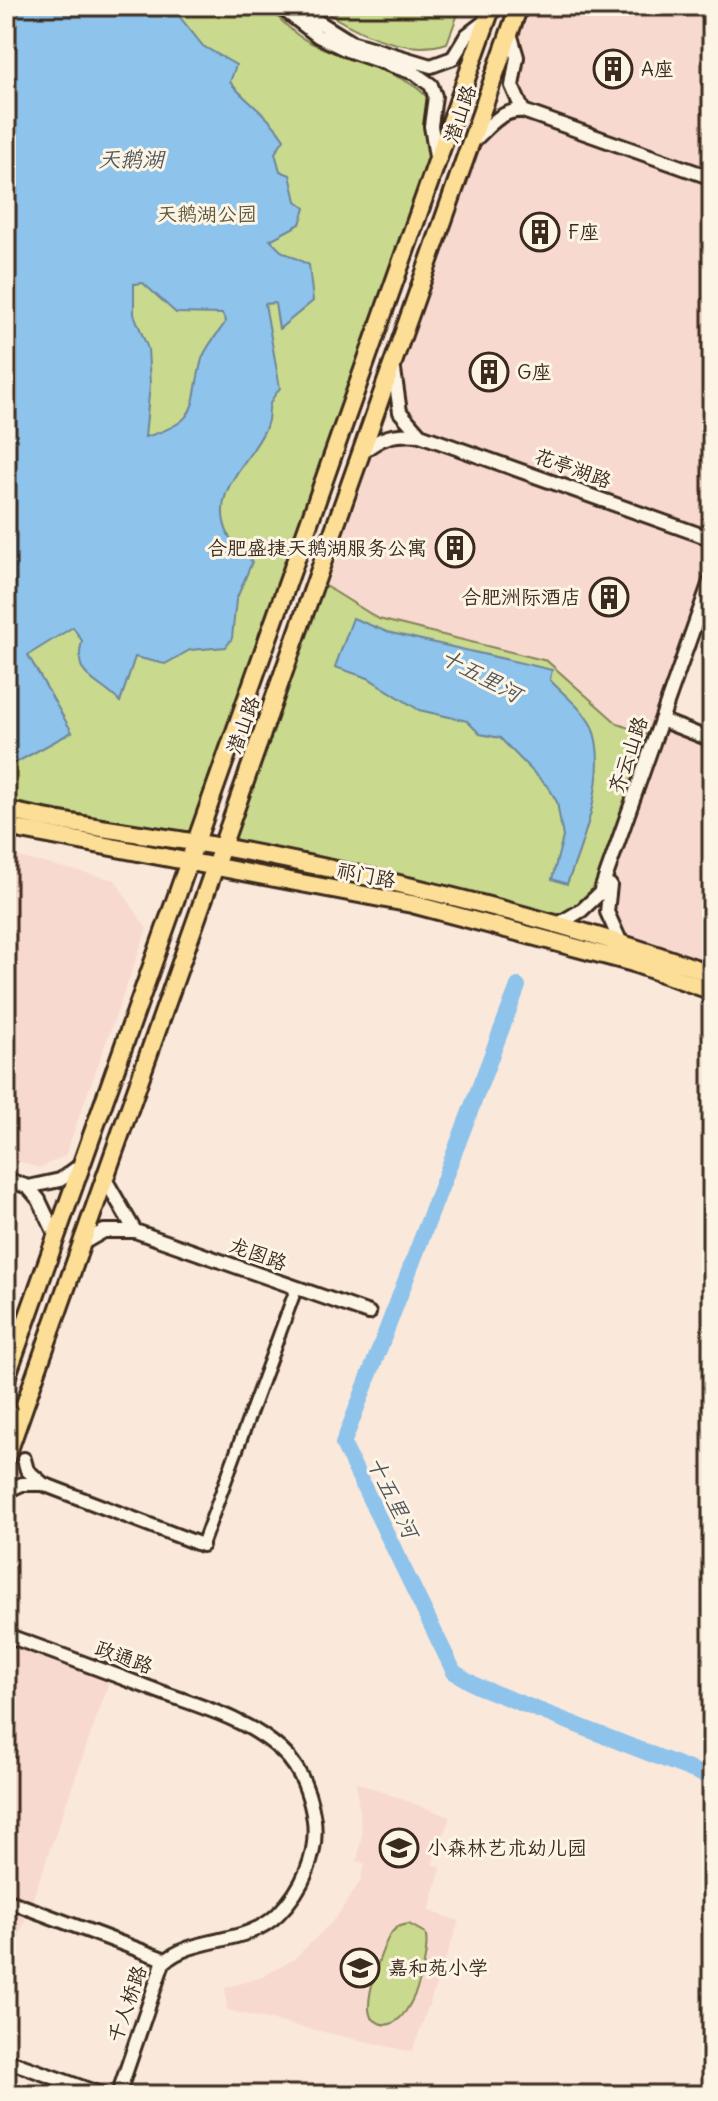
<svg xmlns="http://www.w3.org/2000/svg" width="718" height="2101" viewBox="0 0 718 2101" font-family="Delius,'LXGW WenKai TC',sans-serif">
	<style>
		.built { fill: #f8d9cf }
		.green { fill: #c9d98d; stroke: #828256; stroke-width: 2 }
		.water { fill: #8ec3eb; stroke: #6d8699; stroke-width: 2; fill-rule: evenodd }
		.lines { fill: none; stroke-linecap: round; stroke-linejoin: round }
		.river { stroke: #8ec3eb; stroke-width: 16 }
		.minor-casing { stroke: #3b2a1e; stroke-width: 16 }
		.tertiary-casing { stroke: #3b2a1e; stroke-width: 18 }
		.primary-casing { stroke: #3b2a1e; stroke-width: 22 }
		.minor { stroke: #fcf5e5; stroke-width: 10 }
		.tertiary { stroke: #fcf5e5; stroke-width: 12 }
		.primary { stroke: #fdde96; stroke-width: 16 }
		.labels { text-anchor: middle; stroke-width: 6; stroke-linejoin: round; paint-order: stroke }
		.poi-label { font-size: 20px; fill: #3b2a1e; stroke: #fcf5e5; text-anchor: start }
		.street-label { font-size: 20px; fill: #3b2a1e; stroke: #fcf5e5 }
		.park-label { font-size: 20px; fill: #5e563a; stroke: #fcf5e5 }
		.water-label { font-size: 22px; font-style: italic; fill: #54585c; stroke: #fcf5e5 }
	</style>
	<rect width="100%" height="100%" fill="#fae8db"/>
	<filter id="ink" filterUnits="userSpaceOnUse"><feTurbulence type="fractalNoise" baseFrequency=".0125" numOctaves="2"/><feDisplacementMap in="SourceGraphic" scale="16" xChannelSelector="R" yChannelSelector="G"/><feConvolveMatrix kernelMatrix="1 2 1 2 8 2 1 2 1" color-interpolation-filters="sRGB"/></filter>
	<g filter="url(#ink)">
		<path class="built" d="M519,6h193v165l-170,-59 170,66v352l-297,-105 -15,-13 -6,-36 76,-232 20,-17 32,-16 -6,-19 1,-35 -7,-24z
			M420,435l292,104v37l-57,162 -37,-13 -58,-52 -27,-16 -154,-38 -63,-39 45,-127 19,-15z
			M667,723l45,17v234l-91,-31 -14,-45z
			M6,854l109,26 32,49 -82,227 -26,12 -33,-11z
			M6,1635l106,39 -106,300z
			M356,1782l94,35 -18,47 9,4 -12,43 30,10 -47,131 -185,-42 -2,-22 37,-11 31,-17 43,-42 24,-36 5,-18 -8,-3 5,-25z"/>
		<path class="green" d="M6,6h261c10,10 21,22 32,30 32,22 113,36 129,63v30l9,34 -240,681 -191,-34z
			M316,6h145l-14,37c-43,14 -95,-13 -131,-37z
			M316,580l63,39 168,42 71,63 37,14 -55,155 -45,33 -334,-79z
			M409,1924l16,9c8,17 -18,120 -54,84 -8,-15 11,-71 21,-85 5,-6 10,-7 17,-8z"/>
		<path class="water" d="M6,6h165l32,40 33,19 -6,17c17,21 39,33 54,57l-9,14 5,18 10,4 6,26 9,7 -5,16 -30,16 11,11 28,14 4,36 -34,28 -4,-26 -10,1 15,84c-18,23 -7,20 -14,39 -15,36 -58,63 -38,107 4,10 17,19 24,28l-16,38 -4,38 -6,9 -36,3 -25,14 -30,-7 -15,45c-23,-24 -48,-23 -38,-61l-9,-14 -45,28 44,77 -66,36zM143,283l33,30 46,1 4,7c-7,12 -20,25 -24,38 -13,48 1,61 -57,78l5,-53 -2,-35 -14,-35v-30z
			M353,618l34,14 165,38 -2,10c13,14 35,31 42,47 18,43 -9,116 -25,157l-15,-5 11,-42 -6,-35 -8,-14 -49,-50 -20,-4 -13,-13 -48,-11 -51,-32 -33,-11z"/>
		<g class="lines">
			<path class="river" d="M518,986l-175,458 111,228 23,14 235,92"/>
			<g class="minor-casing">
				<path id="minor" d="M202,1545l94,-256"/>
			</g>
			<g class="tertiary-casing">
				<path id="tertiary" d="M279,6l39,30 29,14 67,23 17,12 4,11 -4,30 6,37
					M293,6l58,36 80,24 22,-8 14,-23 21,-16
					M510,33l7,24 -5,29 11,25
					M470,144c17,-14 29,-35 53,-33l189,67
					M393,363l7,49 20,23
					M361,453c21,-17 33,-20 59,-18l292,104
					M661,720l51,20
					M610,885l-3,27 14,31
					M555,926l27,-16 18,-17 112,-317
					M6,1179l22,8
					M135,1231l234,82
					M57,1238l-18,-38 -11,-13 32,-7 22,-16
					M83,1243l21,-12h31l-30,-52
					M43,1484l159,61
					M13,1488l9,-4h21l-16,-14 -3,-11
					M6,1635c50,18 99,36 149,55 43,16 91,28 126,60 20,18 29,44 33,70 4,35 -11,69 -36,94 -33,33 -83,20 -115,49l-45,132
					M6,1900l160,60
					M6,2060l97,35"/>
			</g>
			<g class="primary-casing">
				<path id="primary" d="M6,810c71,17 145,24 216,37 165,31 332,70 490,127
					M6,827l406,77 218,58 82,29
					M6,1378l486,-1372
					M6,1458l513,-1452"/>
			</g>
			<use href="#minor" class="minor"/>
			<use href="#tertiary" class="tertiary"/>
			<use href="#primary" class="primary"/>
		</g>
	</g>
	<defs>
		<g id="building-ring" transform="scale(2)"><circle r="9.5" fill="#fcf5e5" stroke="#3b2a1e" stroke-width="1.5"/><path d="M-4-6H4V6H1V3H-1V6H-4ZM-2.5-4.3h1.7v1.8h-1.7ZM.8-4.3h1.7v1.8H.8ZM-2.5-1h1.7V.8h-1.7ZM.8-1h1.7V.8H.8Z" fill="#3b2a1e"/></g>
		<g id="school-ring" transform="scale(2)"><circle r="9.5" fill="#fcf5e5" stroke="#3b2a1e" stroke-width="1.5"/><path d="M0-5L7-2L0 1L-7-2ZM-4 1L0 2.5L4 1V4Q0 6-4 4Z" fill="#3b2a1e"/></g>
	</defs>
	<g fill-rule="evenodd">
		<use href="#building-ring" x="613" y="69"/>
		<use href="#building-ring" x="540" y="232"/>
		<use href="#building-ring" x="489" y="372"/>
		<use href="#building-ring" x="455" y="548"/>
		<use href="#building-ring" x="609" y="597"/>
		<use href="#school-ring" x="399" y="1848"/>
		<use href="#school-ring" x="360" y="1968"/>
	</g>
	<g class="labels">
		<g class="poi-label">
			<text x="641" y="76">A座</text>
			<text x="568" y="239">F座</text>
			<text x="517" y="379">G座</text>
			<text x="427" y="555" text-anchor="end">合肥盛捷天鹅湖服务公寓</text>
			<text x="581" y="604" text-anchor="end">合肥洲际酒店</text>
			<text x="427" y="1855">小森林艺术幼儿园</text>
			<text x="388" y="1975">嘉和苑小学</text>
		</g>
		<g class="street-label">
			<text transform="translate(460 114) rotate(-71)" y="7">潜山路</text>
			<text transform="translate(573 468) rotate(20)" y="7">花亭湖路</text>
			<text transform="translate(243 725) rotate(-70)" y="7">潜山路</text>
			<text transform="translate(628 755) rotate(-71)" y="7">齐云山路</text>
			<text transform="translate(366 875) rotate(11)" y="7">祁门路</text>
			<text transform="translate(258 1254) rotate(20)" y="7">龙图路</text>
			<text transform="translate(124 1657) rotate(20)" y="7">政通路</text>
			<text transform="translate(127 2004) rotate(-71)" y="7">千人桥路</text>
		</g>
		<g class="park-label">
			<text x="207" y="221">天鹅湖公园</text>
		</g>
		<g class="water-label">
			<text x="131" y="167">天鹅湖</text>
			<text transform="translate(481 675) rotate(28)" y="8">十五里河</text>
			<text transform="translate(393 1497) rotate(64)" y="8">十五里河</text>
		</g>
	</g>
	<rect width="718" height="2101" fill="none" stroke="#fcf5e5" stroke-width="32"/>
	<rect x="16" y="16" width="686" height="2069" fill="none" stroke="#3b2a1e" stroke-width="3" filter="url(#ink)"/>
</svg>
